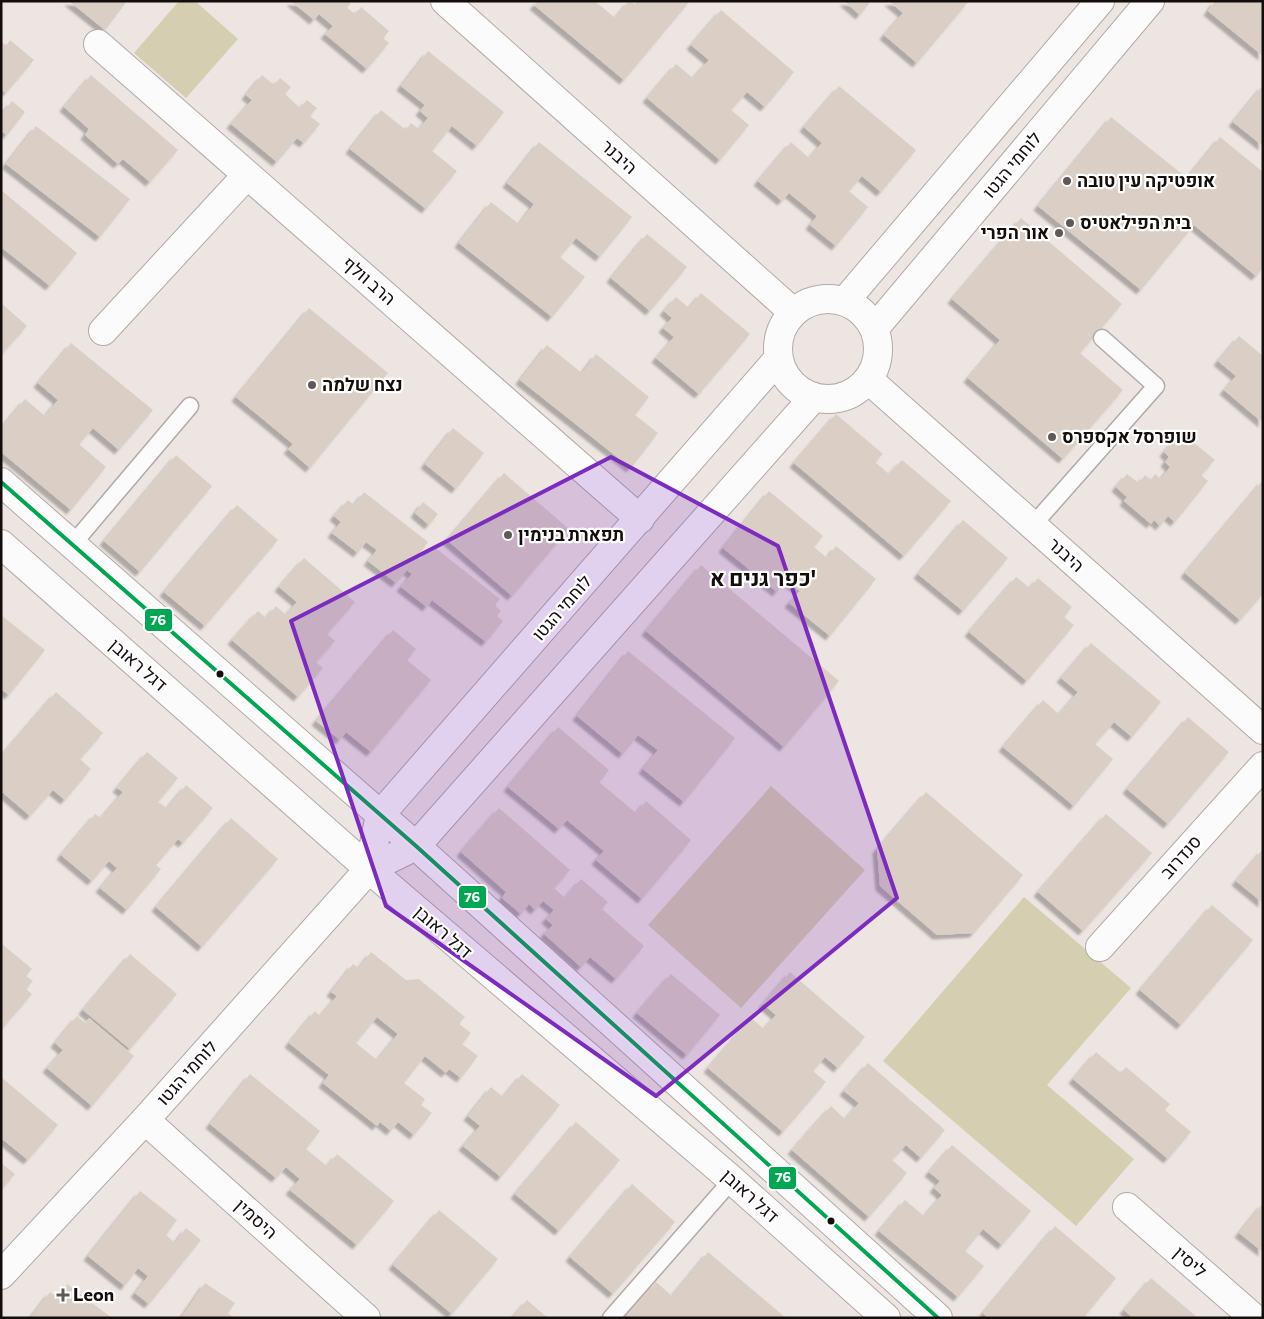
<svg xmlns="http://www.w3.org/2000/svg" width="1264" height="1319" viewBox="0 0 1264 1319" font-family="Commissioner,Heebo,sans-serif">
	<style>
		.green { fill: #d6ceb0 }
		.building { fill: #dbcfc5; fill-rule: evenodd; filter: url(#shadow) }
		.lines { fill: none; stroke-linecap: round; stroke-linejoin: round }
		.lane-casing { stroke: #b0aaa8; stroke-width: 19 }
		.street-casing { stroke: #b0aaa8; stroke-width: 30 }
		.secondary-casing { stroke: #b0aaa8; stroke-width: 30 }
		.lane { stroke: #fcfbfb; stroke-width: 16 }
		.street { stroke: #fcfbfb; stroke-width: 28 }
		.secondary { stroke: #fcfbfb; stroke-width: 28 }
		.bus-1-casing { stroke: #fff; stroke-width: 8 }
		.bus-1 { stroke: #00a651; stroke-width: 4 }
		.marked { fill: #7b2cbf; fill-opacity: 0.2; stroke: #7b2cbf; stroke-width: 4; stroke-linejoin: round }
		.poi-dot { fill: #5f5957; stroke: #fff; stroke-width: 2 }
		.bus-dot { fill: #130d0c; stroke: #fff; stroke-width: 2 }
		.labels { text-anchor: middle; stroke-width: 4.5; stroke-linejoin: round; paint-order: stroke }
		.street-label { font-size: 18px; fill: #130d0c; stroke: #fff }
		.poi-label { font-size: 18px; font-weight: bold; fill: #130d0c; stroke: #fff; text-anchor: start }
		.district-label { font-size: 22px; font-weight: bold; fill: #130d0c; stroke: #fff }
		.line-badge { stroke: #fff; stroke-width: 2 }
		.badge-label { font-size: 14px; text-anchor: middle; font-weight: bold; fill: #fff }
	</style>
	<defs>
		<filter id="shadow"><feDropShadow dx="-4.5" dy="4.5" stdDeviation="1" flood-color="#0004"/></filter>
	</defs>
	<rect width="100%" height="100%" fill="#ede5e2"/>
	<path class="green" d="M179,1h16l43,38 -52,59 -52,-45z
		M771,786l94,84 -124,138 -93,-83z
		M1024,897l107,91 -84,97 87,74 -58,67 -193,-165z"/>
	<path class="building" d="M69,1h58l-22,29z
		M291,1h58l2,2 -4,5 8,6 6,-7 28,24 -6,7 6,5 -22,26 -42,-35 8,-8 -14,-12 -5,6z
		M538,1h57l20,17 14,-17 6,3 2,-3h53l-66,79 -90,-75z
		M844,1h27l-11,14z
		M889,1h80l-52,62 -33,-28 19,-22z
		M1215,1h48v55l-55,-45z
		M721,10l73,62 -29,35 -18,-15 -16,18 18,15 -29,35 -73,-62 29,-34 17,14 16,-18 -18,-15z
		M10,40l24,20 -28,33 -5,-4v-47l5,4z
		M428,51l76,61 -27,34 -25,-20 -20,25 25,20 -31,38 -76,-60 31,-39 25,20 5,-7 8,6 9,-11 -8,-7 5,-6 -24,-19z
		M91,75l87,75 -28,32 -27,-23 -5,5 -33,-29 4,-6 -25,-22z
		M262,75l12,10 6,-7 11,9 -6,7 15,14 7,-8 10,8 -7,8 10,8 -16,19 -7,-5 -20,24 -46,-38 21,-24 -6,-5z
		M1263,85v61l-30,-24z
		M839,86l77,64 -35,42 -19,-16 -13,15 19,16 -32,39 -26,-21 7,-9 -28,-23 -7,8 -24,-20 33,-39 18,16 13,-15 -18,-16z
		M12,101l13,11 -18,23 -6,-4v-16z
		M1111,117l76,61 33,-41 43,35v96l-7,8 -62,-51 -53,65 -103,-84z
		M36,126l94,73 -30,38 -94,-73z
		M539,142l93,75 -32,40 -24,-19 -16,19 25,20 -33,40 -93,-74 32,-41 28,22 15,-20 -27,-21z
		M1,190l76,63 -27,33 -49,-39z
		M1021,218l101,86 -42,49 43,37 -60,69 -95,-81 32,-38 -48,-41z
		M647,234l40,33 -37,44 -39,-33z
		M701,293l49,41 -51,60 -43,-36 18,-21 -11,-9 9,-10 -8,-7 12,-14 13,11z
		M1,303l26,23 -26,29z
		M309,308l79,65 -78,95 -22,-19 5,-5 -57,-47z
		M1239,336l24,20v67l-39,-33 12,-14 -18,-15z
		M71,343l82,67 -34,40 -26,-22 -14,16 27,23 -35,43 -70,-58v-24l24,-29 20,17 13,-16 -20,-17z
		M547,345l35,28 14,-19 53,43 -14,18 23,18 -27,35 -111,-88z
		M836,414l47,40 -8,8 14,12 13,-14 49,41 -47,55 -110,-93z
		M453,428l31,25 -28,36 -31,-25z
		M1181,432l34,28 -14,15 7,6 -33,41 -7,-6 -8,10 -6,-6 -3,4 -27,-23 3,-4 -11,-10 11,-13 12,9 6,-8 6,5 4,-6 6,5 9,-12 -5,-5 4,-5 -5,-5z
		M176,455l36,31 -72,86 -36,-31z
		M504,473l65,56 -57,67 -65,-56z
		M1263,480v114l-23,26 -55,-47z
		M769,491l54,45 -9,11 13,11 9,-12 40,33 -46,57 -41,-33 11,-12 -14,-11 -9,12 -54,-44z
		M364,492l64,50 -11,15 4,4 12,-15 67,53 -5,6 6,6 -4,5 6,5 -17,21 -54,-42 -5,7 -26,-20 11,-13 -5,-4 -11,13 -28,-22 9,-11 -11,-8 -8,11 -26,-20 9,-11 -7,-6 14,-16 6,5z
		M423,502l15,12 -9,11 -14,-12z
		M237,505l41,35 -73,86 -41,-34z
		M963,520l45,38 -45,53 -45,-37z
		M304,558l51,44 -28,32 8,7 -19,21 7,6 -25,29 -66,-57 26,-29 8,7 10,-12 10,9 11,-13 -18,-15z
		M701,565l138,116 -55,66 -138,-116z
		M1016,577l14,11 8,-10 34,29 -8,10 10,8 -47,56 -58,-49z
		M1,615l44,35 -36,45 -8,-6z
		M393,630l23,19 -9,11 24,20 -60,72 -25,-20 -6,8 -24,-19z
		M1091,643l70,59 -29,35 -18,-15 -19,22 18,15 -39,47 -71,-59 40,-47 16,14 19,-22 -17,-14z
		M628,651l107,87 -51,64 -41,-33 15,-19 -20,-15 -15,19 -46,-38z
		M56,692l47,41 -23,26 11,10 -26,31 -12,-10 -23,26 -29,-25v-35z
		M1188,717l41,35 -61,72 -41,-35z
		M558,727l51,43 -10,12 37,31 10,-12 45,39 -49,59 -46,-39 8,-9 -37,-31 -8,9 -51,-42z
		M147,752l31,26 -20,24 9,6 19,-23 27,23 -30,35 -5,-4 -22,26 5,4 -34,41 -27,-22 17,-20 -8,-7 -17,20 -31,-26 34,-41 6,4 22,-26 -6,-4z
		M926,792l97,83 -49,58 -37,2 -57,-49 -3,-37z
		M499,808l71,62 -16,18 11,10 16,-19 27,23 -6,7 42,37 -28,33 -26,-22 -9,10 -37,-33 9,-9 -7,-6 8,-9 -11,-9 -8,9 -6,-6 -8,10 -19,-16 4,-6 -45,-40z
		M1106,814l46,39 -69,78 -45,-39z
		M231,818l47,41 -76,88 -46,-40z
		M1263,849v54l-27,-22z
		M1212,905l41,35 -72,85 -41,-35z
		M1,943l31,26 -6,7 7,5 -7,8 6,5 -31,36z
		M371,952l35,28 13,-1 46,38 -6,7 12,9 -9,11 16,12 -17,22 -12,-9 -3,4 -21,-17 -21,27 21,16 -4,6 11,8 -18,22 -16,-13 -7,9 -11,-9 -3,4 -54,-43 6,-8 -40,-32 26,-32 5,5 17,-20 -6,-4 22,-28 6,4zM377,1017l21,17 -21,26 -21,-17z
		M130,954l47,40 -47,55 -47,-39z
		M790,972l75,65 -27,31 -13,-11 -12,14 13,11 -43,50 -75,-64 43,-50 13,11 12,-14 -13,-11z
		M671,974l49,41 -33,40 -50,-42z
		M77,1016l8,7 4,-5 45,38 -42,50 -45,-38 16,-18 -8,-7z
		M1096,1052l25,21 5,-6 44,37 -5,6 26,22 -23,27 -95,-80z
		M868,1063l77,67 -24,28 -15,-13 -14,15 15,13 -38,44 -77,-67 39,-44 14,13 14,-16 -15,-12z
		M250,1074l70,57 -14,18 21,17 10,-12 57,47 -37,44 -67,-55 10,-11 -14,-12 -10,11 -66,-54z
		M522,1074l38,31 -59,72 -38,-31 17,-20 -12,-10 23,-29 12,10z
		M1,1077l57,48 -30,35 -27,-22z
		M576,1122l44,38 -61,71 -44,-37z
		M952,1145l79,66 -29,34 -19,-16 -18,22 19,15 -26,31 -79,-66 26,-31 19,16 18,-21 -8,-7 6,-7 -11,-9z
		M1,1163l14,11 -14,16z
		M632,1184l43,38 -62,72 -43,-37z
		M140,1191l37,29 -11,15 9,8 11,-15 15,12 -52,64 -14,-11 13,-17 -10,-8 -13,18 -37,-30z
		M1263,1203v49l-24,-19z
		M439,1210l59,49 -46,55 -59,-49z
		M1055,1226l61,52 -33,40h-95l-5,-5z
		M708,1252l78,66h-157l-2,-2 29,-34 16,14z
		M1151,1278l47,40h-65l-9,-8z
		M205,1283l30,20 -7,10 6,5h-53z
		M67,1284l45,34h-82l20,-26 8,6z
		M527,1300l21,18h-36z"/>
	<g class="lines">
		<g class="lane-casing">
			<path id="lane" d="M1033,525l123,-139 -54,-48
				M72,545l118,-139
				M611,1318l121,-138"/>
		</g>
		<g class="street-casing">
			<path id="street" d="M445,1l348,311
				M98,44l542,475
				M103,331l144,-156
				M869,380l394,350
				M1100,947l163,-181
				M145,1120l221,198
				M1127,1207l127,111"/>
		</g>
		<g class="secondary-casing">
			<path id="secondary" d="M778 349a50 50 0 1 1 100 0a50 50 0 1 1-100 0Z
				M845,301l255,-300
				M874,329l276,-328
				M1,482l415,364 522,472
				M1,544l368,325 363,311 154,138
				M369,869l11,-54 398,-456
				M1,1275l144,-155 224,-251 47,-23 397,-448"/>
		</g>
		<use href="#lane" class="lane"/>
		<use href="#street" class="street"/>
		<use href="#secondary" class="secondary"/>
		<g class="bus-1-casing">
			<path id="bus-1" d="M1,482l415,364 522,472"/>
		</g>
		<use href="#bus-1" class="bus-1"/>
	</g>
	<path class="marked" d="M611,457l167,89 119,352 -241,198 -270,-190 -95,-285z"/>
	<g class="poi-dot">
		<circle cx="1067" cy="181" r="5"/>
		<circle cx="1070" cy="223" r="5"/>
		<circle cx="1059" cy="233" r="5"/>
		<circle cx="312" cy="385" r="5"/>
		<circle cx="1052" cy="437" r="5"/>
		<circle cx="508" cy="535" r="5"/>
		<path d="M60.5 1287.5h5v5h5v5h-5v5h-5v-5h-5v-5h5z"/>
	</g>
	<g class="bus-dot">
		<circle cx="220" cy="674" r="4.5"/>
		<circle cx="831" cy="1221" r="4.5"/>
	</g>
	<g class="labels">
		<g class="street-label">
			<text transform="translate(619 157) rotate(42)" y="6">היבנר</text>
			<text transform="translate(1012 165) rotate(-50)" y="6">לוחמי הגטו</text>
			<text transform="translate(369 281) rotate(41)" y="6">הרב וולף</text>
			<text transform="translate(1066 555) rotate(42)" y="6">היבנר</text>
			<text transform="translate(562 608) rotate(-49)" y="6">לוחמי הגטו</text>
			<text transform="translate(138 665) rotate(41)" y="6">דגל ראובן</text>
			<text transform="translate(1181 857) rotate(-48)" y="6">סנדרוב</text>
			<text transform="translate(443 932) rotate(41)" y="6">דגל ראובן</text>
			<text transform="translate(187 1073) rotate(-48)" y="6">לוחמי הגטו</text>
			<text transform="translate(750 1196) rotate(42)" y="6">דגל ראובן</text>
			<text transform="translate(256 1219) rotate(42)" y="6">היסמין</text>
			<text transform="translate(1190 1262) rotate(41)" y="6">ליסין</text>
		</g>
		<g class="poi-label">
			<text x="1077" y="187">אופטיקה עין טובה</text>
			<text x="1080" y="229">בית הפילאטיס</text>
			<text x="1049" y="239" text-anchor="end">אור הפרי</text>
			<text x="322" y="391">נצח שלמה</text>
			<text x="1062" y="443">שופרסל אקספרס</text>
			<text x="518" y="541">תפארת בנימין</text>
			<text x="73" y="1301">Leon</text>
		</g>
		<g class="district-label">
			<text x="763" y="586">כפר גנים א'</text>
		</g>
	</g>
	<g class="line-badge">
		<rect x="144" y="608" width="29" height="24" rx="5" fill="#00a651"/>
		<rect x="458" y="885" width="29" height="24" rx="5" fill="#00a651"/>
		<rect x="768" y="1166" width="29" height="24" rx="5" fill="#00a651"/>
	</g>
	<g class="badge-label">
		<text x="158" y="625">76</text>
		<text x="472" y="902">76</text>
		<text x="783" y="1182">76</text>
	</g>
	<rect width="1264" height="1319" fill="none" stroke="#130d0c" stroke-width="5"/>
</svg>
